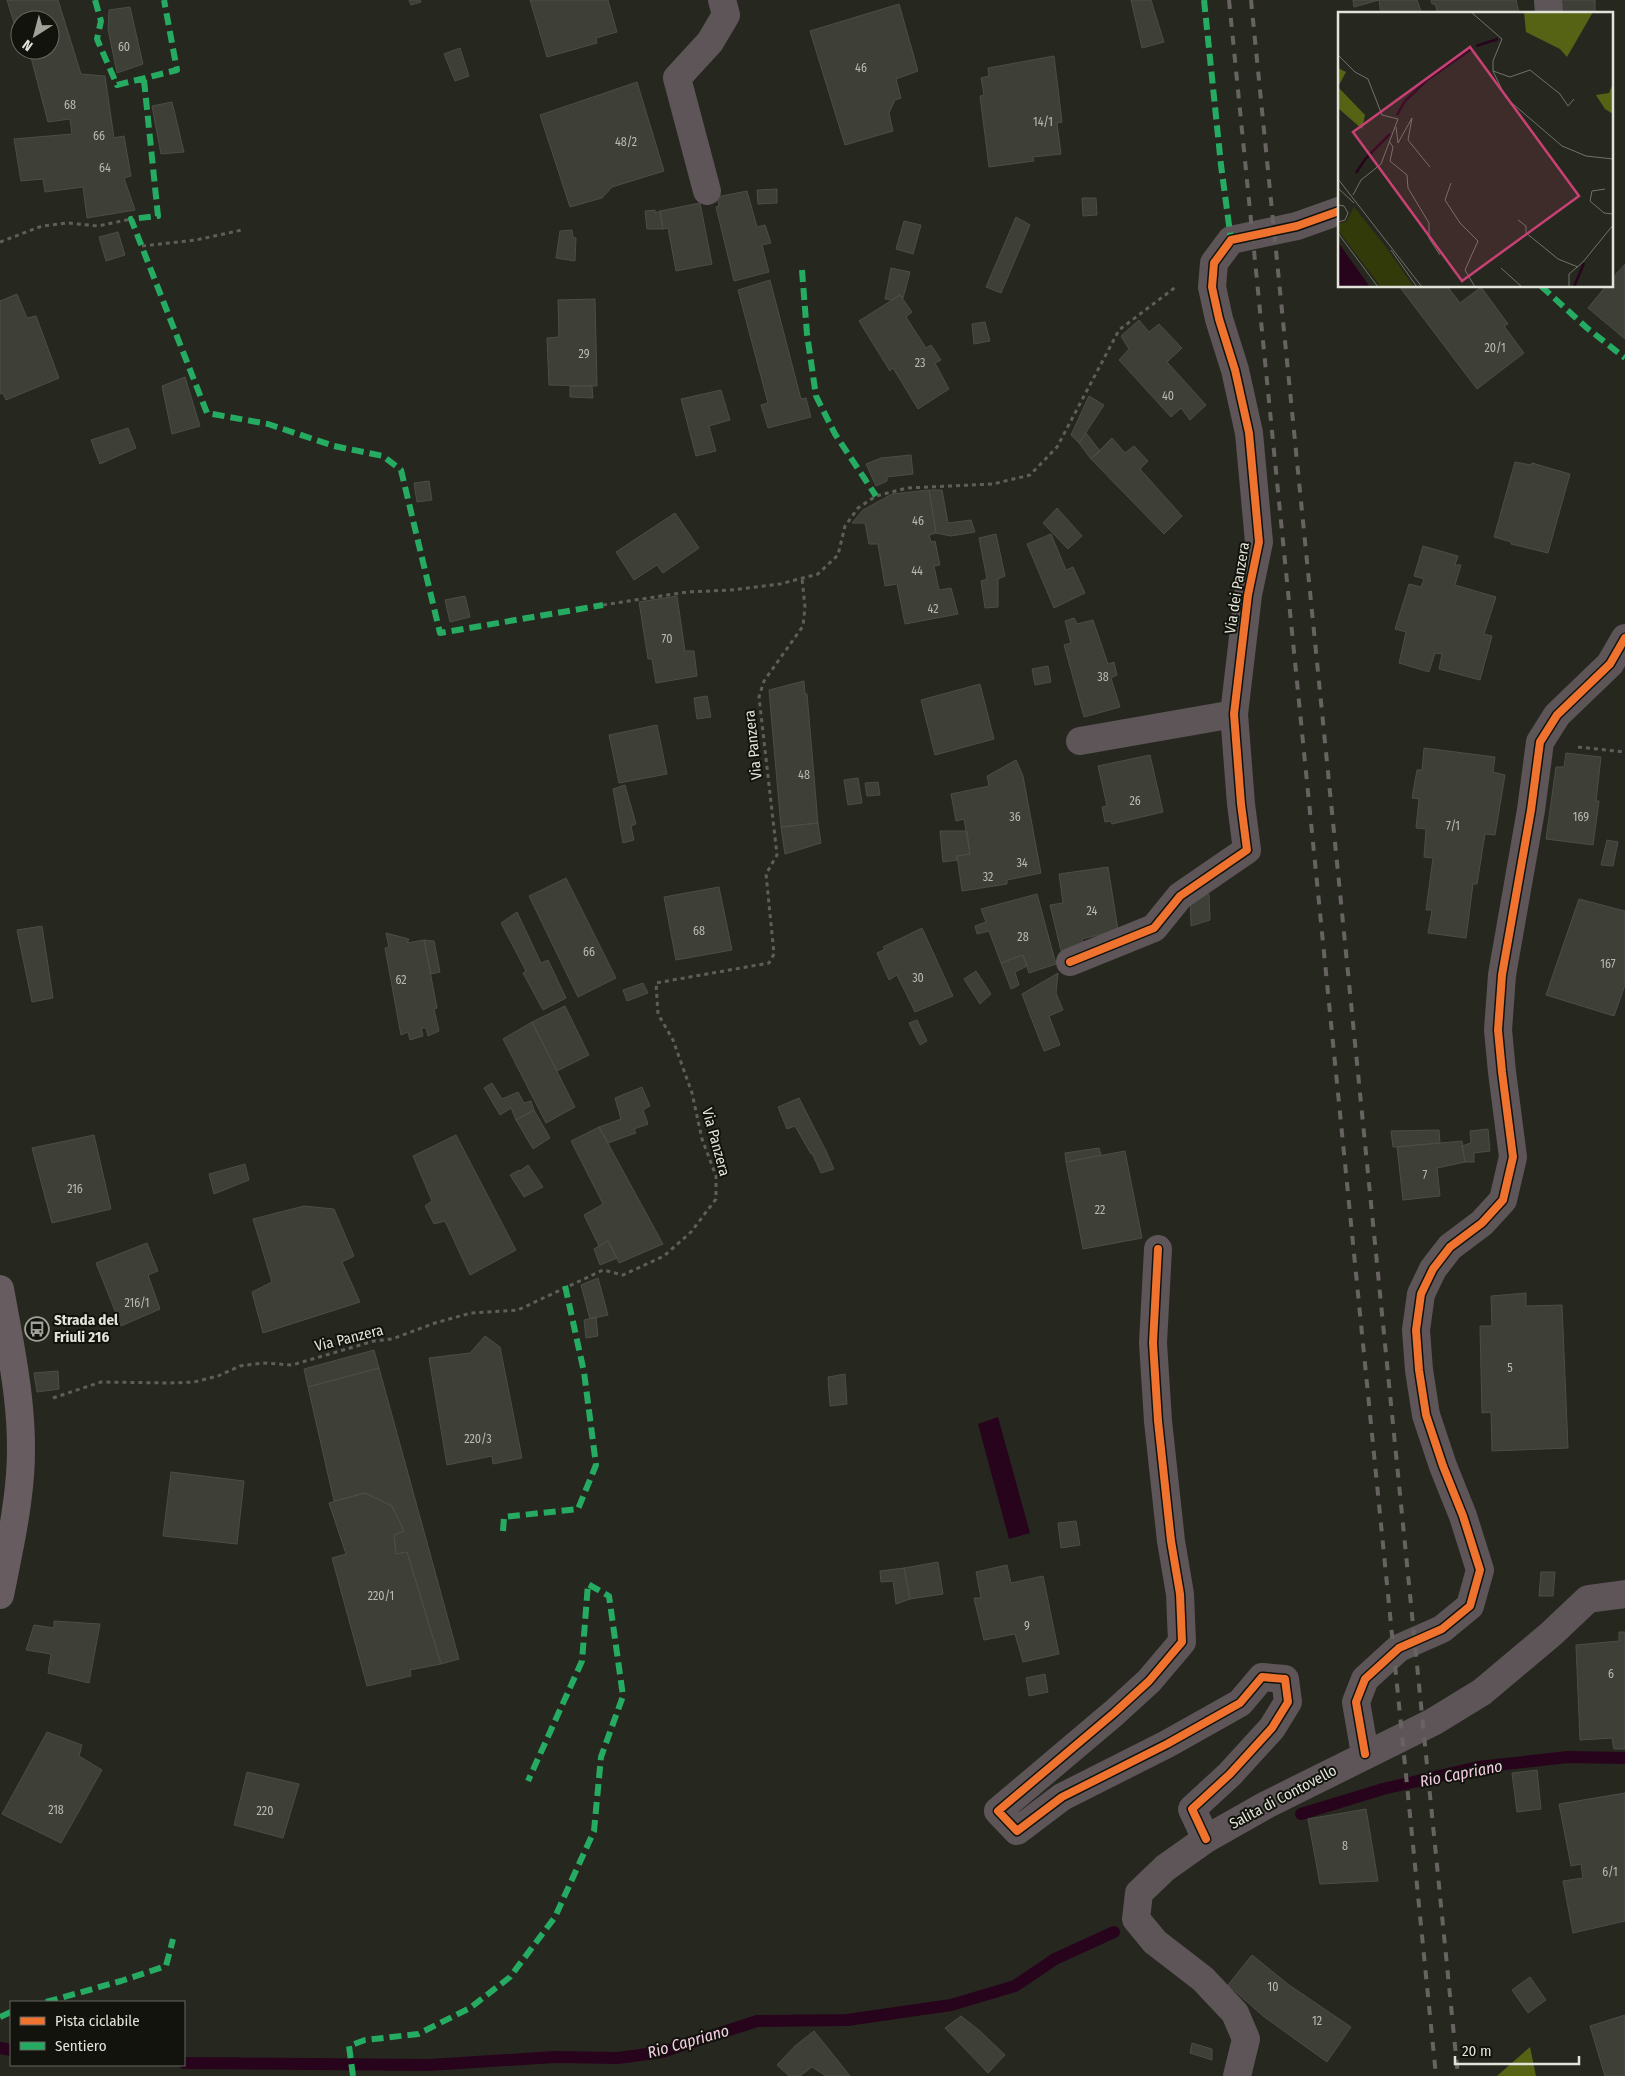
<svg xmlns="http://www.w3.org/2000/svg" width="1625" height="2076" viewBox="0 0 1625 2076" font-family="'Fira Sans Condensed',sans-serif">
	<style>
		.forest { fill: #576314 }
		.water { fill: #28041c }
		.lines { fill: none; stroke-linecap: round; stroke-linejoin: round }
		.stream { stroke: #28041c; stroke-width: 12 }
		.building { fill: #3e4038; stroke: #4c4d46 }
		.path { stroke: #605d5b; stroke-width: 3; stroke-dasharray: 4 4; stroke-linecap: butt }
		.minor { stroke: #5e5559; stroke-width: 28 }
		.major { stroke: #675d60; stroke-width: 28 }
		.rail { stroke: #666361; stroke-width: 4; stroke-dasharray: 9 9; stroke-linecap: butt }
		.quiet { stroke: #26ab63; stroke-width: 6; stroke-dasharray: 12 6; stroke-linecap: butt }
		.cycleway-casing { stroke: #11130c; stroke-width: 11 }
		.cycleway { stroke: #ef722f; stroke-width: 8 }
		.labels { text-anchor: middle; stroke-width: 4; stroke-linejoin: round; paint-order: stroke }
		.number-label { font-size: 12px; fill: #b9bbb2 }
		.street-label { font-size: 15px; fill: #e2e4da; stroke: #11130c }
		.poi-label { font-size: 15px; font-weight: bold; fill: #e2e4da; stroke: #11130c; text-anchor: start }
		.water-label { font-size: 16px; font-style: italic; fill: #f8cee6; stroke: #11130c }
		.inset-river { fill: none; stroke: #28041c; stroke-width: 2.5 }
		.inset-road { fill: none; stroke: #71736a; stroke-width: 1 }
		.view { fill: #c84174; fill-opacity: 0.15; stroke: #c84174; stroke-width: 2.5 }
		.inset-edge { fill: none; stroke: #e2e4da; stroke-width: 2.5 }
	</style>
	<rect width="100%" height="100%" fill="#26281f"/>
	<path class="forest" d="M1530,2047l6,29h-39z"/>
	<path class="water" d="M998,1417l32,116 -21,6 -31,-115z"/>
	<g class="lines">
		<path class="stream" d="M1301,1814l82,-25 95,-22 90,-10 57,1
			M0,2048l11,2
			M184,2063l245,2 126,-8 63,1 44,-6 95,-31 90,-1 104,-15 64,-19 40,-27 59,-27"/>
	</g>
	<path class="building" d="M7,0h51l23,74 24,2 9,62 10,-2 7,40 -7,2 11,32 -48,8 -4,-31 -38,5 -2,-13 -22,2 -7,-42 58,-5 -2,-15 -22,3 -19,-72h21v-30h-30v5l-5,1z
		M409,0h11l1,2 -10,3z
		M530,0h78l9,32 -21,6 1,5 -50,14z
		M1131,0h20l13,42 -22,6z
		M1353,0h64l5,14h-41l-2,-14 -25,7z
		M1431,0h85l3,13 -81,1 -3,-10h-3z
		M1557,0h38v14h-38z
		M899,4l19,67 -22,8 5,19 -6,2 -6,13 4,18 -48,14 -35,-114z
		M130,7l13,57 -26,9 -9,-44 1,-19z
		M460,48l9,28 -14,5 -11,-27z
		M1054,56l8,66 -5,1 4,31 -28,3 1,4 -45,6 -9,-71 4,-1 -3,-17 8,-2 -1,-8z
		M637,82l27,89 -52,16 -10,11 -32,9 -30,-92z
		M172,102l12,50 -23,2 -9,-48z
		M777,189v14l-19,1 -1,-14z
		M747,191l10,36 8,-2 6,18 -9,2 7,27 -35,9 -18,-74 3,-1 -2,-9z
		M1082,198h14l1,17 -14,1z
		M700,203l12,61 -36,7 -8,-43 -5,1 -3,-18z
		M655,210v3l5,-2 3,18h-16l-2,-18z
		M1016,217l14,8 -29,68 -15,-6z
		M904,221l17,4 -8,29 -17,-5z
		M572,230l1,7 3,1 -1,23 -19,-3 4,-27z
		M118,232l7,23 -19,6 -7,-24z
		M1625,264v75l-37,-31 18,-22h5v-6z
		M891,268l19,4 -7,26 -3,-3 -8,5 -7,-1z
		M770,280l31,119 5,-1 5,19 -43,11 -7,-23 7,-2 -30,-113z
		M1399,286h48l13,17 21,-16 27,37 -4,2 20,27 -47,36z
		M17,294l10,24 9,-2 23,62 -53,22 -3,-7 -3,1v-93z
		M900,295l12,17 -6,5 20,31 5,-3 10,15 -6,3 14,26 -31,20 -25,-41 -3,3 -31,-50z
		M595,299l2,87 -48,-1 -2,-47 12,-1 -1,-37z
		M1139,320l10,12 10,-8 23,24 -15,14 39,43 -16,15 -9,-12 -10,9 -52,-57 10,-11 -8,-13z
		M985,322l5,19 -16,3 -2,-20z
		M185,377l15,49 -28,8 -10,-48z
		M570,386h22l1,12 -23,-1z
		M721,390l9,30 -21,6 7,25 -20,5 -15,-57z
		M1089,396l15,9 -25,38 -8,-8z
		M128,428l8,20 -36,16 -9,-24z
		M1086,433l14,18 -9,8 -12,-16z
		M1112,438l13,15 9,-7 14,15 -8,8 42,47 -18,18 -73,-75z
		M911,455l2,19 -26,3v4l-11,5 -10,-22 15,-6z
		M1515,462l16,3 1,-2 38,11 -22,79 -37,-9v-2l-17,-5z
		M429,481l3,19 -15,2 -3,-19z
		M929,490l7,43 -7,2 2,7 4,-1 5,24 -6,1 5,24 12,-2 7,26 -53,10 -8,-40 -12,2 -7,-42h-9l-4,-21h-13l11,-13 29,-16z
		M929,490h13l6,33 23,-3 4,12 -24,4 -15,-3z
		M1057,508l25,28 -14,13 -25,-26z
		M675,513l24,35 -36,25 -6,-8 -23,15 -18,-28z
		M996,534l9,42 -7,3v28l-13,1 -4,-27 6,-2 -8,-41z
		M1051,534l15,36 7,-3 12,26 -31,15 -27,-64z
		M1423,546l35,10 -3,9h6l-6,20 41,12 -12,37 8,2 -12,44 -41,-11 3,-15 -7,-1 -6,19 -30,-9 7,-31 -11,-3 14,-45 12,3 3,-8 -10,-3z
		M465,596l5,21 -20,5 -5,-22z
		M677,596l8,55h9l3,25 -41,7 -4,-24h-4l-9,-57z
		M1074,618l3,6 16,-4 15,44 6,-2 3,13 -6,3 9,29 -36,10 -20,-72 7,-2 -6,-22z
		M1048,666l3,16 -16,3 -3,-16z
		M804,681l1,13h2l11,129 -37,4 -12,-137z
		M980,684l14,55 -59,16 -14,-55z
		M707,696l4,21 -14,2 -3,-21z
		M657,725l10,49 -48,9 -10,-48z
		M1424,748l71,9 -2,15 12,3 -10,60 -10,-1 -8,50h-4l-7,54 -38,-5 4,-23h-6l7,-52 -9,-1 2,-28 -10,-1 3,-29 -7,-1 5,-28h5z
		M1566,753l35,4 -5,44h3l-6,44 -47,-6 10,-72h8z
		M1150,755l13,57 -51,12 -1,-3 -6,1 -3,-15 5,-1 -9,-40z
		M1016,760l7,16 18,97 -34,7v4l-45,7 -5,-35 13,-2 -6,-35 -8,2 -5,-27 38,-8 -2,-10z
		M858,778l4,25 -14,2 -4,-25z
		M878,782l2,13 -13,1 -2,-13z
		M625,785l11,39 -5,2 3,14 -11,3 -10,-54z
		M818,823l3,20 -36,11 -4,-27z
		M940,831h27l3,23 -13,2v4l-14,2z
		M1607,840l11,2 -5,24 -12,-1z
		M1108,867l10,63 -36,9 2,10 -22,6 -12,-50 13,-2 -4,-29z
		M566,878l50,100 -38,19 -49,-101z
		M719,887l13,63 -56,10 -12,-63z
		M1037,894l19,70 -27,9 -6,-18 -22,8 -12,-32 -12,3 -2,-8 11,-4 -5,-13z
		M1209,894l1,26 -19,6 -1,-31z
		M1579,899l46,12v74l-11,31 -68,-21z
		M517,912l24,51 7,-3 18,38 -23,12 -20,-37 3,-2 -25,-48z
		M42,926l11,72 -21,4 -15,-72z
		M922,928l31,68 -38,16 -18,-37 -8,5 -12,-27 8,-4 -2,-2z
		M386,933l23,6 -2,4 17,-3 13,68 -3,1 5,22 -11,5 -2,-8h-5l2,8 -13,4 -2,-8 -7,3 -16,-87 4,-1z
		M424,940l10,1 6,31 -9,2z
		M1023,955l4,11 -12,6 4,13 -8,4 -10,-26z
		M976,971l15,23 -11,10 -16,-25z
		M1058,973l-2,20 7,17 -14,6 11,29 -16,6 -22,-57z
		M643,983l5,10 -21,8 -4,-11z
		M565,1006l24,49 -32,16 -25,-49z
		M917,1020l10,21 -7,4 -11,-22z
		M532,1022l43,85 -29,16 -43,-84z
		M492,1083l10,16 16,-7 6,11 7,-2 3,9 -18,10 -5,-12 -11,7 -16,-27z
		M642,1087l8,19 -7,4 5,14 -14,5 2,4 -28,10 -9,-16 22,-8 -6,-21z
		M799,1098l27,53 8,18 -13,4 -9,-20 -1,1 -16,-28 -8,3 -9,-22z
		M534,1110l16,28 -17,11 -17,-29z
		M599,1127l64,117 -44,19 -11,-22 -9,5 -15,-31 19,-11 -32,-63z
		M1488,1129l2,22 -16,2v9h-9l-3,-16 9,-3 -1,-12z
		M1439,1130l1,13 -47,4 -2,-16z
		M94,1135l17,74 -59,14 -20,-75z
		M456,1135l60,115 -46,25 -25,-54 -11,3 -9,-18 7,-5 -19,-45z
		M1462,1141l3,21 -28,6 3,28 -37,4 -6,-53z
		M1099,1148l2,7 -35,7 -1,-9z
		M1125,1151l17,87 -59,11 -17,-87z
		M245,1164l4,16 -35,14 -5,-20z
		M528,1165l15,22 -19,10 -14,-22 9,-5 1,1z
		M304,1206l30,3 20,47 -12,6 18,40 -97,31 -11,-41 20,-10 -19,-63z
		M608,1241l9,17 -17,7 -6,-16z
		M147,1243l11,28 -10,4 12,34 -39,17 -25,-63z
		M598,1278l10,37 -18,4 -9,-34z
		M1526,1293v13l36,-1 6,143 -76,3 -1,-39 -9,1 -2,-87h12l-1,-30z
		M596,1317l2,19 -12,2 -2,-18z
		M485,1336l15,11 22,111 -29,6 -1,-8 -45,9 -18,-107 41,-5z
		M374,1350l5,18 -71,19 -4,-18z
		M379,1368l80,291 -18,5 -34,-112 -11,2 -2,-19 10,-4 -12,-25 -27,-13 -31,8 -26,-114z
		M58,1371l1,18 -22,3 -3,-19z
		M845,1374l2,30 -17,2 -2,-29z
		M171,1472l73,9 -7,63 -74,-8z
		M365,1493l27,13 12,25 -10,4 2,19 11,-2 34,112 -31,6 1,6 -44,10 -35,-128 14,-4 -17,-51z
		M1076,1521l4,24 -19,3 -3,-25z
		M938,1562l5,32 -33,5 -6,-31z
		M1007,1565l4,18 32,-7 16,78 -36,8 -8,-28 -31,6 -10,-42h7l-5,-26z
		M904,1568l6,31 -14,5 -3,-23 -12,1 -1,-11z
		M1541,1572h14l-2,24h-14z
		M54,1621l46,3 -11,59 -41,-10 3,-19 -25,-4 8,-25 20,3z
		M1619,1632h6v117h-11l-2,-11 -32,2 -4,-95 43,-4z
		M1045,1674l3,18 -19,4 -3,-18z
		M47,1732l35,13 -3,11 23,14 -41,73 -59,-29z
		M1537,1770l4,39 -24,3 -5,-39z
		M247,1772l52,12 -16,54 -49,-13z
		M1625,1793v128l-52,12 -10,-52 20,-3 -2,-14 -10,2 -12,-62z
		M1366,1809l12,72 -58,3 -12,-65z
		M1252,1955l37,30 62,42 -24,35 -64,-46 -35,-31z
		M1530,1977l16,23 -18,13 -16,-23z
		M1625,2015v61h-20l-15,-50z
		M961,2016l19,15 25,24 -17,18 -43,-45z
		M814,2031l21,26 15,19h-24l-14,-9 -12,9h-11l-12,-11 18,-19z
		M1192,2043l20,6v11l-22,-7z"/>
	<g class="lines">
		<path class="path" d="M0,242l42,-16 26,-3 30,3 33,-7
			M142,246l54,-6 46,-10
			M603,605l84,-13 44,-2 49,-6 38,-10 20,-19 7,-29 13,-18 18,-12 31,-8 86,-4 37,-9 27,-28 62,-117 58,-44
			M1578,747l47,5
			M53,1398l48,-16 69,1 24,-1 24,-6 22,-10 23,-3 29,2 82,-24 18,-2 43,-16 36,-10 47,-3 85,-40 20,5 41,-19 27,-24 25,-33v-23l-14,-37 -10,-46 -19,-53 -15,-26 -2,-31 113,-20 5,-9 -8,-80 11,-19 -18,-158 5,-16 39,-55 2,-19 -3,-29"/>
		<path class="minor" d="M1548,0l1,14
			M707,191l-30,-113 33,-36 16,-27 -4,-15
			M1080,741l154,-27
			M1070,962l84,-34 26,-32 67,-46 -6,-46 -7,-90 14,-119 11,-53 -10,-109 -14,-63 -16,-51 -7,-32 2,-24 17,-23 66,-14 42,-15
			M1158,1249l-5,94 5,78 13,120 9,53 2,48 -33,39 -35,32 -116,98 19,20 45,-34 105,-53 73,-41 22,-26 23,2 3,23 -16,26 -42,46 -38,35 14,30
			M1365,1754l-9,-52 9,-23 34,-31 43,-19 28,-23 10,-36 -17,-54 -20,-50 -17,-51 -7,-45 -3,-40 5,-36 12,-25 17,-22 32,-24 21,-23 10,-43 -11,-85 -4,-42 4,-55 29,-165 9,-68 17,-27 53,-51 15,-26
			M1237,2076l9,-37 -11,-26 -32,-34 -48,-37 -19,-23 3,-26 26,-25 41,-29 60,-34 167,-83 49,-30 69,-58 37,-35 37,-5"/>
		<path class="major" d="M0,1289c11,61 25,124 20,186 -3,40 -12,80 -20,120"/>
		<path class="rail" d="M1229,0l207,2076
			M1251,0l207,2076"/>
		<path class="quiet" d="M95,0l6,21 -4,18 20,46 60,-15 -13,-70
			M1204,0l17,165 10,75
			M144,80l14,136 -27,3 76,194 61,11 66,22 49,10 18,14 39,163 163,-28
			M802,270l5,64 9,62 19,38 41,62
			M1541,286l46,42 38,30
			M503,1531l1,-14 74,-8 18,-44 -12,-93 -20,-91
			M46,2002l75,-21 45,-15 7,-27
			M0,2017l11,-5
			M353,2076l-4,-30 16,-6 53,-6 52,-26 40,-31 45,-60 39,-86 7,-74 22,-61 -14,-100 -21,-12 -6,77 -54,120"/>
		<g class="cycleway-casing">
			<path id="cycleway" d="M1070,962l84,-34 26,-32 67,-46 -6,-46 -7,-90 14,-119 11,-53 -10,-109 -14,-63 -16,-51 -7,-32 2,-24 17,-23 66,-14 42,-15
				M1158,1249l-5,94 5,78 13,120 9,53 2,48 -33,39 -35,32 -116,98 19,20 45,-34 105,-53 73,-41 22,-26 23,2 3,23 -16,26 -42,46 -38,35 14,30
				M1365,1754l-9,-52 9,-23 34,-31 43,-19 28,-23 10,-36 -17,-54 -20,-50 -17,-51 -7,-45 -3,-40 5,-36 12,-25 17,-22 32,-24 21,-23 10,-43 -11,-85 -4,-42 4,-55 29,-165 9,-68 17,-27 53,-51 15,-26"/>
		</g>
		<use href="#cycleway" class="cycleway"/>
	</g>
	<defs>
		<g id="bus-ring" transform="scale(1.25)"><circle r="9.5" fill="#11130c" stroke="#a0a299" stroke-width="1.5"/><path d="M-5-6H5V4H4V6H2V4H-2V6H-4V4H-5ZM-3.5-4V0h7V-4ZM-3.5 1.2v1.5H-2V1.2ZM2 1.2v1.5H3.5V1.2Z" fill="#a0a299"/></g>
	</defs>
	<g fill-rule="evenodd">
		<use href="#bus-ring" x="37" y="1329"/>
	</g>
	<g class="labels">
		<g class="number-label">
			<text x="124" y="51">60</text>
			<text x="861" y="72">46</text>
			<text x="70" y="109">68</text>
			<text x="1043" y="126">14/1</text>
			<text x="99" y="140">66</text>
			<text x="626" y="146">48/2</text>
			<text x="105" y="172">64</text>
			<text x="1495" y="352">20/1</text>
			<text x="584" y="358">29</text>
			<text x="920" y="367">23</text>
			<text x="1168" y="400">40</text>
			<text x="918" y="525">46</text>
			<text x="917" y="575">44</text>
			<text x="933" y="613">42</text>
			<text x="667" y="643">70</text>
			<text x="1103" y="681">38</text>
			<text x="804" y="779">48</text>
			<text x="1135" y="805">26</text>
			<text x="1015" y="821">36</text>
			<text x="1581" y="821">169</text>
			<text x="1453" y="830">7/1</text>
			<text x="1022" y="867">34</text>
			<text x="988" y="881">32</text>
			<text x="1092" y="915">24</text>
			<text x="699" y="935">68</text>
			<text x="1023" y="941">28</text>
			<text x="589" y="956">66</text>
			<text x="1608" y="968">167</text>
			<text x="918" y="982">30</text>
			<text x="401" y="984">62</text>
			<text x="1425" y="1179">7</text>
			<text x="75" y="1193">216</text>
			<text x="1100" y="1214">22</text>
			<text x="137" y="1307">216/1</text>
			<text x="1510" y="1372">5</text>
			<text x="478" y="1443">220/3</text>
			<text x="381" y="1600">220/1</text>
			<text x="1027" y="1630">9</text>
			<text x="1611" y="1678">6</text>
			<text x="56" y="1814">218</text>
			<text x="265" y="1815">220</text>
			<text x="1345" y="1850">8</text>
			<text x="1610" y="1876">6/1</text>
			<text x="1273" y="1991">10</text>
			<text x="1317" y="2025">12</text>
		</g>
		<g class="street-label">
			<text transform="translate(1237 588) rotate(-81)" y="5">Via dei Panzera</text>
			<text transform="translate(753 745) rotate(-96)" y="5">Via Panzera</text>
			<text transform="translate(716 1142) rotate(75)" y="5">Via Panzera</text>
			<text transform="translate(349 1338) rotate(-14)" y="5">Via Panzera</text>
			<text transform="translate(1283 1797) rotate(-28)" y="5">Salita di Contovello</text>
		</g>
		<g class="poi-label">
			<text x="54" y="1325">Strada del<tspan x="54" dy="17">Friuli 216</tspan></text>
		</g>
		<g class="water-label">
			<text transform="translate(1461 1773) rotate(-11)" y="6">Rio Capriano</text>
			<text transform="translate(688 2041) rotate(-16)" y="6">Rio Capriano</text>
		</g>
	</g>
	<g transform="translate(1338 12)">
		<rect width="275" height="275" fill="#26281f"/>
		<path d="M16,195l31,39 29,41h-33l-43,-57v-6l9,-3z" fill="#333a09"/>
		<path d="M186,0h69l-26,45 -7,-8 -34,-17zM0,56l8,4 -8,15 27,28 -3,14 -24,-21zM275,71v31l-8,-5 -9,-14 13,-2z" fill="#576314"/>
		<path d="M0,230l32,45h-32z" fill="#28041c"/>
		<path class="inset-river" d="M138,34l22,-7M59,103l8,-14 22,-21 46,-32M18,161l10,-15 24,-24M236,275l10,-24"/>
		<path class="inset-road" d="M133,0l31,27 -9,22v10l13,27 56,48 24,10 27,3M0,43l17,17 13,7 14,36 16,4 -17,45 -20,16 -8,15M155,59l17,6 20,-7 30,24 8,12 6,-7M58,115l2,16 14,-25 -4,22 22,27M51,129l4,6 -3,14 17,14 1,13 21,35v15l11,17M0,167l84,108M113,171l-6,17 15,23 18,18 -13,29 10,17M0,176l16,15M267,177l-13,2 -2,10 14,12 9,1M0,193l6,1 4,7 -3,7 -7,2M180,208l8,6v7l15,12 17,14 20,8M0,221l40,54M53,238l26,37M163,256l21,19M231,275v-13l14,-12 30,-37"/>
		<path class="view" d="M132,35l109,149 -117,85 -109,-149z"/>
		<rect width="275" height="275" class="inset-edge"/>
	</g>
	<rect x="10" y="2001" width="175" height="65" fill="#11130c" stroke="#65675e"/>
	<rect x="20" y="2017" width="25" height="8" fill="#ef722f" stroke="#65675e"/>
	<text x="55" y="2026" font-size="15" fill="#e2e4da">Pista ciclabile</text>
	<rect x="20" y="2042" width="25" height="8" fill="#26ab63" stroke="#65675e"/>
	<text x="55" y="2051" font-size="15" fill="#e2e4da">Sentiero</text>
	<g transform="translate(35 35) rotate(216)"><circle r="24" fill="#11130c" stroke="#65675e"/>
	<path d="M0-4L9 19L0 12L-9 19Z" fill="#a0a299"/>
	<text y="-8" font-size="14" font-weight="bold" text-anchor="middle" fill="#e2e4da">N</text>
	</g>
	<path d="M1455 2056v8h124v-8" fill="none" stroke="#e2e4da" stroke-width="2.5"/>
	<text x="1462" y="2056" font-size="15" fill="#e2e4da" stroke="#11130c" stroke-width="4" paint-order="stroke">20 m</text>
</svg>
